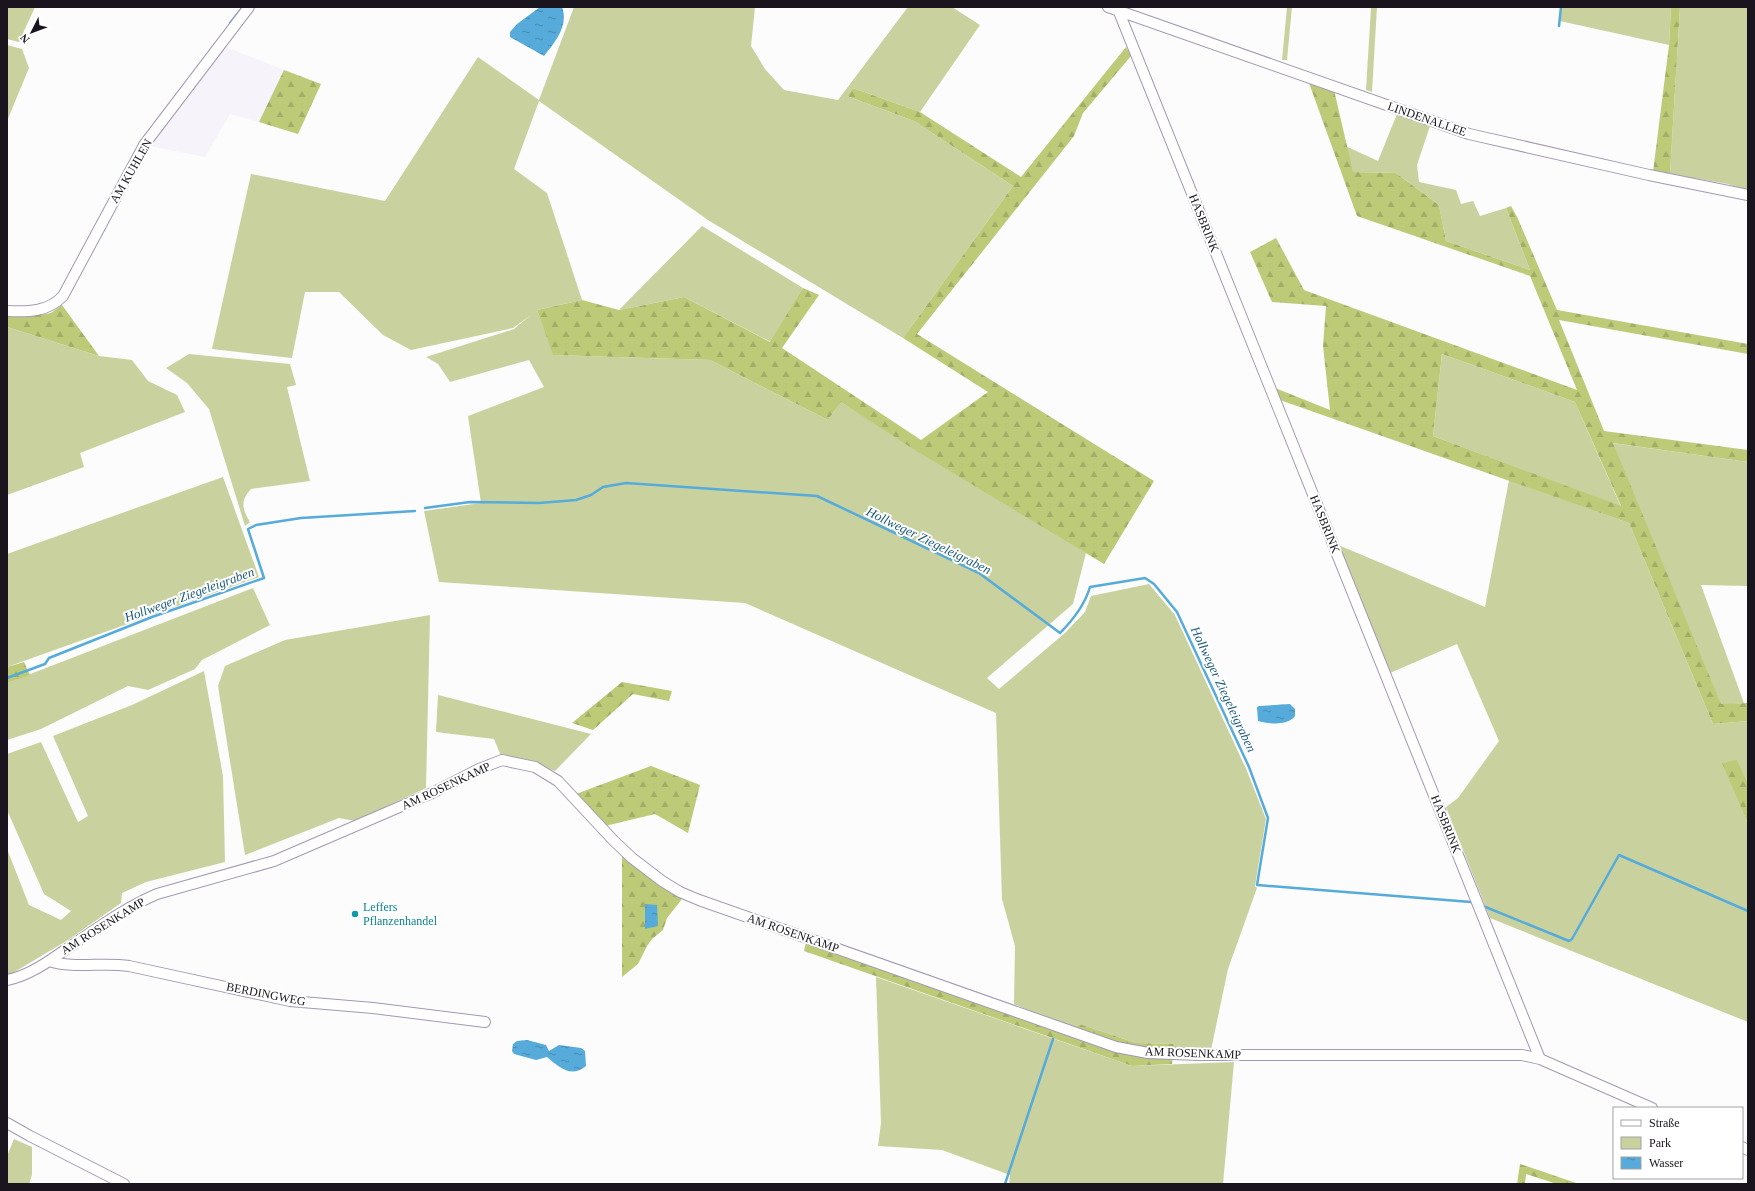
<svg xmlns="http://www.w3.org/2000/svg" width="1755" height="1191" viewBox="0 0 1755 1191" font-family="'Times New Roman',serif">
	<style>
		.built { fill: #f6f3fa }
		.green { fill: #c9d29f }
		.forest { fill: url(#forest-firs); fill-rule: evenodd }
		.water { fill: url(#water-ripples) }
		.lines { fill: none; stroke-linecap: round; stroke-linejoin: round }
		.stream { stroke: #56abda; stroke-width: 2.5 }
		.minor-casing { stroke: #a598b3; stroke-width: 12 }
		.minor { stroke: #fff; stroke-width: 10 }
		.culture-dot { fill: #0f9aa8; stroke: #fff; stroke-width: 1.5 }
		.labels { text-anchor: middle; stroke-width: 4; stroke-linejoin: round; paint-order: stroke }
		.street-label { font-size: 12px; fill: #19141e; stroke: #fff }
		.culture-label { font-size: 12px; fill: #0d838f; stroke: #fff; text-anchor: start }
		.water-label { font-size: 13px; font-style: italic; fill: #1a5a7b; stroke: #fff }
	</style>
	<defs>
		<pattern id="forest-firs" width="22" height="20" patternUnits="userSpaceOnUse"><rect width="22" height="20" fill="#bdca78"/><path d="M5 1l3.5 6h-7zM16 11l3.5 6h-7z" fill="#a2ad67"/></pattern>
		<pattern id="water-ripples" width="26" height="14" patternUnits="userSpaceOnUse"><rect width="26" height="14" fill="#56abda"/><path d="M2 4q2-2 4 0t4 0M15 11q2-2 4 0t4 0" fill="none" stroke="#468ab0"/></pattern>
	</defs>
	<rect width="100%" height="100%" fill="#fbfcfb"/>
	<path class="built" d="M226,47l58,23 -25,52 -29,-8 -25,43 -55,-11 34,-47z"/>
	<path class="green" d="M7,7h28l-16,35 -12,-3z
		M574,7h181l-4,39 14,23 19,21 54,10 70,-93h44l28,18 -60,87 -67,-24 -6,8 67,25 99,65 -110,152 -195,-118 -169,-119 -25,68 33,24 35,107 -45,10 17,45 156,5 118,60 13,-18 245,151 -13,51 -86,74 12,11 66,-56 20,-21 6,-16 58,-12 26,31 72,156 19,48 -11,67 2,2 -29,81 -17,81 -38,1 1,-7 -38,-1 -56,-19 -9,5 -57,-25 1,-58 -13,-47 -6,-186 -251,-110 -306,-21 -15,-71 57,-8 -13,-87 76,-29 -15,-27 -79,22 -12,-18 -12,-7 88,-28 17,-14 -18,13 -102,22 -28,-15 -44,-43h-34l-13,66 -80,-9 39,-175 134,27 93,-144 61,43z
		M1287,7h5l-5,53h-5z
		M1371,7h6l-5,85 -6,-2z
		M1561,7h110l-2,38 -109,-24z
		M1680,7h68v184l-20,-7 -58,-10z
		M7,45l15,4 7,19 -22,53z
		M1397,114l33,12 -13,39 2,17 37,8 5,14 12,-3 7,15 26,-8 24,62 -84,-29 -7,-36 -43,-32 -43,-1 -14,-29 39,18z
		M702,226l101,62 -32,54 -87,-45 -65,13z
		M7,327l92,29 33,4 16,21 29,14 8,17 -105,41 4,14 -77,28z
		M189,354l101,10 6,21 -9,2 23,94 -59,8c-11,12 -9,20 -1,33l-5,4 -36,-117 -22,-26 -21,-15z
		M1442,354l133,48 46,105 -188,-71z
		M1612,443l136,19v124l-47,-1 43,118 -23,2z
		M223,477l36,100 -252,90v-113z
		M1509,480l120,43 84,201 35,-3v62l-11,-22 -14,2 25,61v198l-258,-104 -44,-111 12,-9 41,-57 -42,-97 -67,29 -54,-129 149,63z
		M253,588l17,37 -68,35 -7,9 -47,21 -20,-4 -87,43 -34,11v-57z
		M430,615l-4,173 -71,33 -16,-3 -94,37 -27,-169 7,-20 60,-26z
		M204,671l19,105 2,86 -79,20 -24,11 -1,10 -53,37 -57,34h-4v-125l22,56 32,15 10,-9 -27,-17 -37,-84v-56l34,-12 37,80 10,-6 -35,-80 79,-31z
		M438,695l153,39 -36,37 -25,-9 -29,-6 -7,-17 -58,-7z
		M876,977l256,89 102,-4 -11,122h-214l1,-9 -68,-25 -64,-4 3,-23z
		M14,1139l18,8v28l-3,9h-22v-28z"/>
	<path class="forest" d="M1671,7h9l-10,167 -17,-2 16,-127z
		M1126,47l5,9 -48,57 -9,23 -157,198 237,147 -50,83 -194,-117 -69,-45 -13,18 -118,-60 -157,-5 -16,-45 45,-10 37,10 65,-13 86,45 33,-54 16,7 -37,53 139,92 67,-48 -85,-54 110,-152 -99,-65 -67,-25 6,-8 67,24 101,65z
		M284,70l37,14 -23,50 -39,-12z
		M1309,83l25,7 19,82 43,1 43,32 7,36 84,29 -24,-62 5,-2 7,13 39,91 191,34v10l-189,-34 45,111 144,19v12l-135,-19 108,261 27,-1v18l-35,3 -84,-201 -349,-123 -5,-12 55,22 -7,-64 3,-40 -54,-4 -22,-50 26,-14 28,52 273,100 -47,-114 -173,-60zM1442,354l133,48 46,104 -188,-70z
		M62,305l37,51 -92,-29v-11l19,1 25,-4z
		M24,662l6,13 -23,8v-16z
		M622,682l50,9 -3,10 -36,-7 -40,36 -21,-7z
		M1737,760l11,23v41l-26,-61z
		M651,766l49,19 -12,48 -33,-19 -50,12 -29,-32z
		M622,856l35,26 25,17 -15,19 -4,12 -11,9 -5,7 -9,18 -16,13z
		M806,942l260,90 14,-8 56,19 38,1 -2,20 -40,2 -328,-115z
		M1520,1164l59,20h-22l-31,-10 -1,10h-8z"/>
	<path class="water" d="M540,7h22c7,19 -7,35 -18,49l-34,-19v-5l7,-8z
		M1290,704l5,5v7c-7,10 -26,8 -37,5l-1,-14 2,-1z
		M645,904l12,1 1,21 -13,3z
		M527,1040l19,5 3,6 10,-6 22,3 4,3 1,15c-15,12 -26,2 -39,-9l-11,3 -22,-6 -2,-3 1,-7 4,-3z"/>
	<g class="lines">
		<path class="stream" d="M230,23l13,-16
			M1559,26l2,-19
			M425,508l45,-6 69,1 37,-3 15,-5 12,-8 23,-4 191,13 162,77 81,60c13,-13 25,-29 30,-46l55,-9 9,6 23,28 72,155 19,51 -11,67 214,17
			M7,678l38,-14 4,-6 103,-41 112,-39 -16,-49 8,-4 45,-7 114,-7
			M1483,906l86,35 3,-2 47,-84 129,56
			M1005,1184l48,-145"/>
		<g class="minor-casing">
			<path id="minor" d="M1108,7l361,127 180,41 99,20
				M1117,7l423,1052
				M7,311c21,1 41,1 56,-15l81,-151 105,-138
				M49,961c25,8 54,1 80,5l161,35 83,7 112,14
				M7,980c21,-4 41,-18 58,-30 30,-20 59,-42 92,-56l117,-33 158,-68 47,-24 23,-9 33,7 23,14 56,60 18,17 30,23 18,11 19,8 417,147 32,6 50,2h324l18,4 112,49
				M7,1123l23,13 94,48
				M1742,1147l6,3"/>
		</g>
		<use href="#minor" class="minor"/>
	</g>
	<circle class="culture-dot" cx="355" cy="914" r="4"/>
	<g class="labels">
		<g class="street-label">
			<text transform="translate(1427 119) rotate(19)" y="4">LINDENALLEE</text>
			<text transform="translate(131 171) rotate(-60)" y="4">AM KUHLEN</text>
			<text transform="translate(1204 223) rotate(68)" y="4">HASBRINK</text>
			<text transform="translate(1325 524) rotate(68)" y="4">HASBRINK</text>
			<text transform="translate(446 786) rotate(-25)" y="4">AM ROSENKAMP</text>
			<text transform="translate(1446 824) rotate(68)" y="4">HASBRINK</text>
			<text transform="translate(103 926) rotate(-32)" y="4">AM ROSENKAMP</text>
			<text transform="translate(793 933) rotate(19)" y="4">AM ROSENKAMP</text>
			<text transform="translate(266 994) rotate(11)" y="4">BERDINGWEG</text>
			<text transform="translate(1193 1053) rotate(2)" y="4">AM ROSENKAMP</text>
		</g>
		<g class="culture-label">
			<text x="363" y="911">Leffers<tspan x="363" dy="14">Pflanzenhandel</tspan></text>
		</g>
		<g class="water-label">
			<text transform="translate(929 540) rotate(26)" y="5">Hollweger Ziegeleigraben</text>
			<text transform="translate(189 594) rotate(-20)" y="5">Hollweger Ziegeleigraben</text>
			<text transform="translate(1224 689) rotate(65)" y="5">Hollweger Ziegeleigraben</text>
		</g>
	</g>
	<rect width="1755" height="1191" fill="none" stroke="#19141e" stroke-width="16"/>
	<rect x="1613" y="1107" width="130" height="72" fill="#ffffff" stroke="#a3a1a5"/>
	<rect x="1621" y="1120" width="20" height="6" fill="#ffffff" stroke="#a3a1a5"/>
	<text x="1649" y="1127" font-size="12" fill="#19141e">Straße</text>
	<rect x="1621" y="1137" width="20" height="12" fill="#c9d29f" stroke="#a3a1a5"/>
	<text x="1649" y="1147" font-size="12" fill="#19141e">Park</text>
	<rect x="1621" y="1157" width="20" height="12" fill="url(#water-ripples)" stroke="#a3a1a5"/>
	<text x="1649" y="1167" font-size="12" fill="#19141e">Wasser</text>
	<g transform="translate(32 32) rotate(228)" stroke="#ffffff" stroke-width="3" paint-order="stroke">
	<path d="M0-3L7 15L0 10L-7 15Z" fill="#19141e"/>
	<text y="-6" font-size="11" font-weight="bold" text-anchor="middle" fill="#19141e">N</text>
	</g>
</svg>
